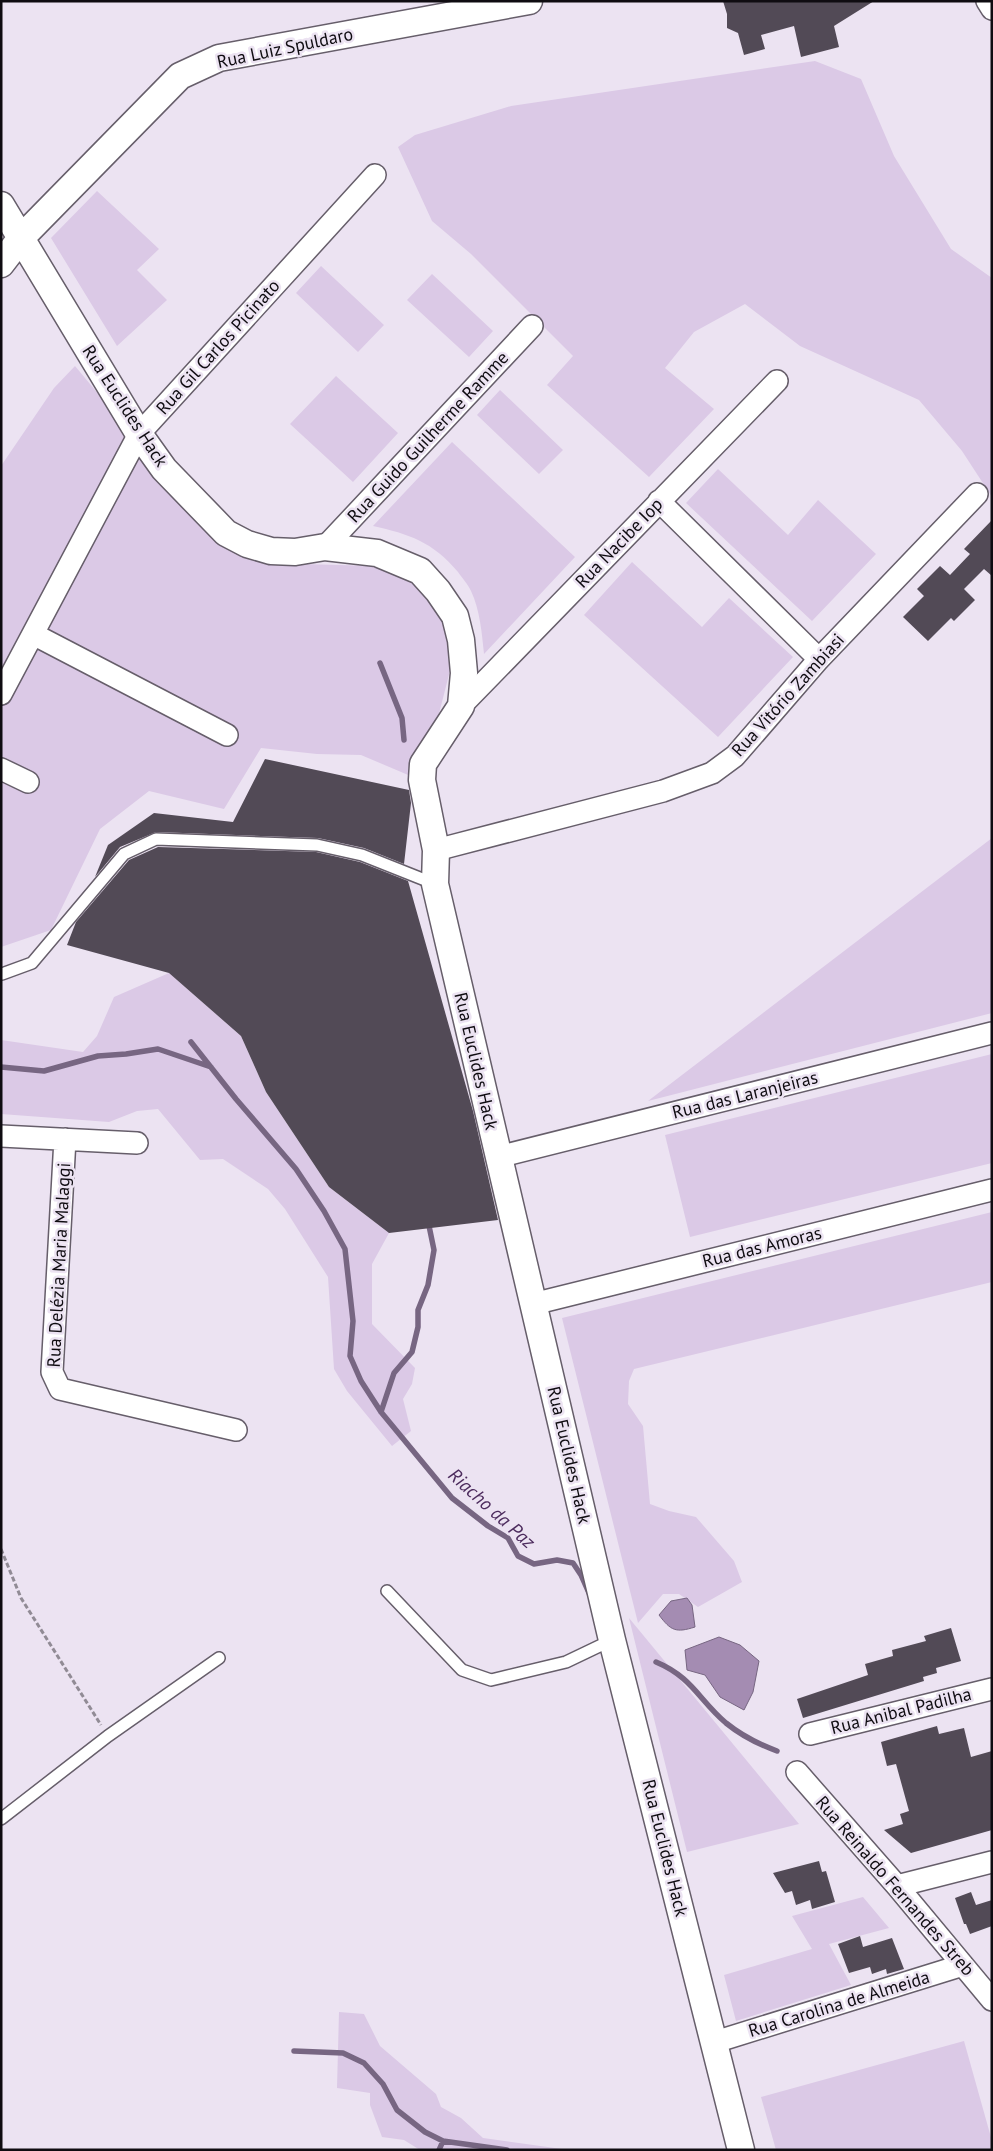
<svg xmlns="http://www.w3.org/2000/svg" width="993" height="2151" viewBox="0 0 993 2151" font-family="'PT Sans',sans-serif">
	<style>
		.green { fill: #dbc9e6 }
		.water { fill: #a48cb2; stroke: #776682 }
		.lines { fill: none; stroke-linecap: round; stroke-linejoin: round }
		.stream { stroke: #776682; stroke-width: 5.5 }
		.building { fill: #524a56 }
		.service-casing { stroke: #665e6a; stroke-width: 14 }
		.minor-casing { stroke: #665e6a; stroke-width: 24 }
		.tertiary-casing { stroke: #665e6a; stroke-width: 29 }
		.path { stroke: #918b95; stroke-width: 3; stroke-dasharray: 5 2.5; stroke-linecap: butt }
		.service { stroke: #fff; stroke-width: 11 }
		.minor { stroke: #fff; stroke-width: 21 }
		.tertiary { stroke: #fff; stroke-width: 26 }
		.labels { text-anchor: middle; stroke-width: 5; stroke-linejoin: round; paint-order: stroke }
		.street-label { font-size: 18px; fill: #0f0c11; stroke: #ece3f2 }
		.water-label { font-size: 19px; font-style: italic; fill: #4d2c5e; stroke: #ece3f2 }
	</style>
	<rect width="100%" height="100%" fill="#ece3f2"/>
	<path class="green" d="M815,61l46,18 33,77 57,93 41,29v219l-30,-46 -43,-51 -119,-54 -55,-42 -51,28 -29,36 49,41 -65,68 -102,-92 26,-29 -102,-102 -39,-33 -34,-74 17,-12 96,-29z
		M97,191l62,58 -22,21 30,30 -50,46 -66,-108z
		M321,266l63,59 -26,27 -62,-59z
		M432,274l61,57 -24,26 -62,-57z
		M75,366l95,114 96,83 109,3 39,11 32,35 10,35 -26,102 -10,31 -59,-25 -44,-1 -56,-6 -37,61 -75,-18 -49,38 -49,101 -50,17v-481l53,-78z
		M336,376l62,57 -45,49 -63,-58z
		M500,390l63,60 -24,24 -62,-59z
		M452,442l123,115 -91,97c-2,-20 -4,-44 -13,-63 -3,-7 -9,-13 -13,-19 -25,-30 -49,-38 -85,-46z
		M718,469l70,66 30,-35 58,54 -64,67 -126,-118z
		M632,562l70,65 27,-29 64,59 -75,80 -134,-122z
		M992,838v175l-344,88z
		M169,973l72,63 25,56 63,95 60,46 -17,31v60l43,44 -3,16 -9,15 8,32 -19,15 -45,-55 -13,-22 -6,-92 -43,-68 -17,-20 -45,-30 -23,1 -42,-51 -21,2 -28,11 -108,-8v-74l82,12 14,-16 17,-39z
		M992,1054v109l-302,74 -25,-102z
		M992,1212v70l-358,87 -5,12 -1,23 15,22 7,78 19,7 27,6 38,44 8,21 -44,25 -19,-13h-16l-25,29 -76,-305z
		M629,1618l170,206 -112,28z
		M863,1897l26,31 -60,16 22,41 -115,36 -12,-46 88,-26 -20,-33z
		M339,2012l25,2 16,32 56,48 5,13 20,11 22,20 86,12h-149l-16,-10 -22,-3 -12,-32v-12l-33,-5z
		M964,2041l28,100v9h-216l-15,-53z"/>
	<path class="water" d="M687,1598l5,7 3,22c-19,6 -24,4 -36,-12l12,-14z
		M719,1637l21,8 19,16 -6,31 -9,18 -24,-13 -15,-22 -18,-5 -2,-20z"/>
	<g class="lines">
		<path class="stream" d="M380,663l22,55 2,22
			M191,1042l45,57 60,70 28,42 21,38 8,72 -3,35 11,25 20,31 71,86 36,28 20,12 10,18 16,8 23,-4 16,3 8,12 8,18
			M1,1067l43,4 54,-15 28,-2 32,-5 53,18
			M381,1412l13,-39 18,-21 6,-25v-17l10,-25 6,-35 -6,-29
			M656,1662c36,15 43,38 70,61 16,13 32,21 51,28
			M294,2051l49,2 21,10 19,21 14,26 28,22 18,9 64,9
			M439,2150l4,-9"/>
	</g>
	<path class="building" d="M723,1h151l-40,25 5,21 -38,10 -7,-31 -33,9 4,14 -21,6 -6,-22 -11,-5v-14z
		M992,520v56l-8,-7 -20,20 11,11 -21,21 -3,-3 -23,23 -25,-24 21,-21 -7,-7 23,-23 10,9 20,-21 -6,-5z
		M265,759l144,31 2,13 -7,61 -40,-16 -46,-10 -162,-6 -36,15 -25,30 13,-32 46,-32 79,9z
		M158,847l158,5 44,10 48,19 65,230 25,109 -109,13 -60,-46 -63,-95 -25,-56 -72,-63 -102,-28 9,-23 53,-62z
		M951,1628l10,33 -25,7 1,5 -14,4 1,4 -121,37 -6,-19 71,-24 -3,-11 28,-8 -1,-6 34,-9 -2,-5z
		M937,1726l2,8 25,-6 7,29 21,-6v79l-81,23 -27,-23 19,-6 -3,-10 9,-3 -13,-47 -9,2 -6,-24z
		M819,1861l3,11 4,-1 9,31 -23,7 -2,-9 -14,5 -4,-14 -7,2 -12,-20z
		M971,1892l5,13 16,-5v26l-22,8 -4,-10h-2l-9,-26z
		M860,1936l3,11 29,-9 12,31 -17,5 -1,-5 -14,5 -2,-7 -21,6 -11,-29z"/>
	<g class="lines">
		<g class="service-casing">
			<path id="service" d="M2,974l30,-11 92,-109 32,-15 161,6 45,10 73,29
				M387,1591l75,79 29,10 75,-18 46,-22
				M1,1819l107,-83 111,-78"/>
		</g>
		<g class="minor-casing">
			<path id="minor" d="M987,1l5,8
				M659,501l160,158
				M325,547l207,-221
				M33,634l194,101
				M1,694l138,-260 236,-259
				M461,706l316,-325
				M1,769l27,13
				M436,850l227,-59 49,-18 23,-17 84,-97 158,-165
				M1,1136l136,7
				M65,1139l-13,233 8,17 176,41
				M498,1157l494,-124
				M533,1304l459,-114
				M810,1734l182,-45
				M797,1772l100,114 95,114
				M897,1886l95,-24
				M715,2042l248,-77"/>
		</g>
		<g class="tertiary-casing">
			<path id="tertiary" d="M1,205l138,229 25,35 62,64 21,11 24,7 24,1 30,-5 52,6 43,18 18,20 17,25 6,24 3,33 -3,33 -38,58 -1,16 14,70 -1,34 177,756 129,510
				M1,264l20,-26 159,-162 39,-18 310,-57"/>
		</g>
		<path class="path" d="M1,1549l20,49 80,127"/>
		<use href="#service" class="service"/>
		<use href="#minor" class="minor"/>
		<use href="#tertiary" class="tertiary"/>
	</g>
	<g class="labels">
		<g class="street-label">
			<text transform="translate(285 48) rotate(-12)" y="6">Rua Luiz Spuldaro</text>
			<text transform="translate(218 347) rotate(-48)" y="6">Rua Gil Carlos Picinato</text>
			<text transform="translate(125 406) rotate(57)" y="6">Rua Euclides Hack</text>
			<text transform="translate(428 437) rotate(-47)" y="6">Rua Guido Guilherme Ramme</text>
			<text transform="translate(619 543) rotate(-46)" y="6">Rua Nacibe Iop</text>
			<text transform="translate(788 695) rotate(-48)" y="6">Rua Vitório Zambiasi</text>
			<text transform="translate(476 1061) rotate(77)" y="6">Rua Euclides Hack</text>
			<text transform="translate(745 1095) rotate(-14)" y="6">Rua das Laranjeiras</text>
			<text transform="translate(762 1247) rotate(-14)" y="6">Rua das Amoras</text>
			<text transform="translate(59 1265) rotate(-87)" y="6">Rua Delézia Maria Malaggi</text>
			<text transform="translate(569 1455) rotate(77)" y="6">Rua Euclides Hack</text>
			<text transform="translate(901 1711) rotate(-14)" y="6">Rua Anibal Padilha</text>
			<text transform="translate(665 1848) rotate(76)" y="6">Rua Euclides Hack</text>
			<text transform="translate(895 1886) rotate(49)" y="6">Rua Reinaldo Fernandes Streb</text>
			<text transform="translate(839 2004) rotate(-17)" y="6">Rua Carolina de Almeida</text>
		</g>
		<g class="water-label">
			<text transform="translate(492 1508) rotate(42)" y="7">Riacho da Paz</text>
		</g>
	</g>
	<rect width="993" height="2151" fill="none" stroke="#0f0c11" stroke-width="5"/>
</svg>
